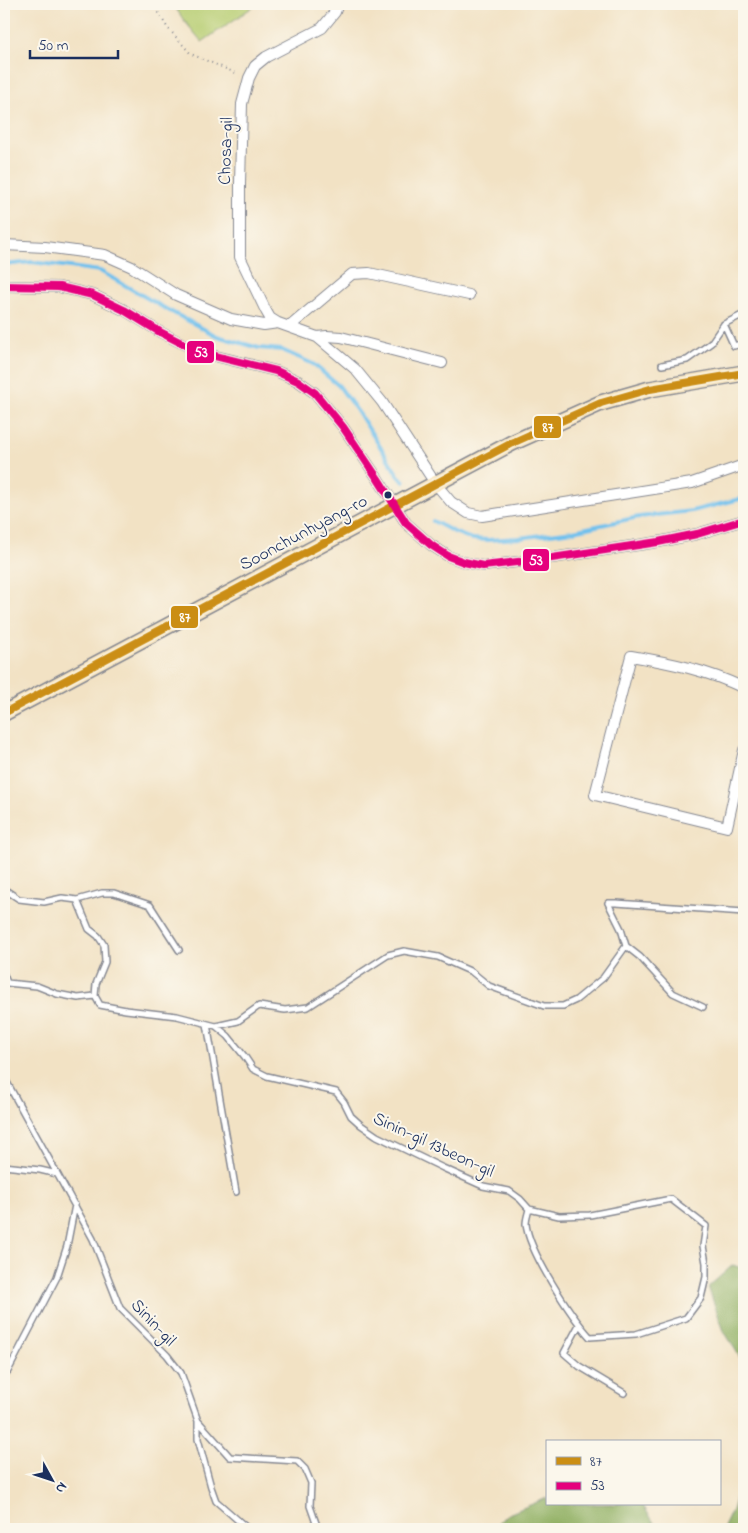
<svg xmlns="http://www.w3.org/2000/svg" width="748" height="1533" viewBox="0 0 748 1533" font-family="'Indie Flower',sans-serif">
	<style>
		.green { fill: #b8ce73; stroke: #6a7e68 }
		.forest { fill: #92b165; stroke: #567062 }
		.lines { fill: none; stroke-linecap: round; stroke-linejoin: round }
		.stream { stroke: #72c1ed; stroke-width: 4 }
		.lane-casing { stroke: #868891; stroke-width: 8 }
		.street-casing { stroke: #868891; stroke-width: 12 }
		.secondary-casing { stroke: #868891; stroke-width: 18 }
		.path { stroke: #868891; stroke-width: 2; stroke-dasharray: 1 4; stroke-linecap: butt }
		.lane { stroke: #fff; stroke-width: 5 }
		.street { stroke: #fff; stroke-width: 10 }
		.secondary { stroke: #f9e7c3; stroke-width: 15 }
		.bus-1-casing { stroke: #fbf7ec; stroke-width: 11 }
		.bus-2-casing { stroke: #fbf7ec; stroke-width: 11 }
		.bus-1 { stroke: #cb8e13; stroke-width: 8 }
		.bus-2 { stroke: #e5007d; stroke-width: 8 }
		.bus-dot { fill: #1b2f5e; stroke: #fbf7ec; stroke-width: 2 }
		.labels { text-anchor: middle; stroke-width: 4; stroke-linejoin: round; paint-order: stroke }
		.street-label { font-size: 18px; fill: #1b2f5e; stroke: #fbf7ec }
		.line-badge { stroke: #fbf7ec; stroke-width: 2 }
		.badge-label { font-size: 14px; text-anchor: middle; font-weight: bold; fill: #fff }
	</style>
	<rect width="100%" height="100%" fill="#fbf7ec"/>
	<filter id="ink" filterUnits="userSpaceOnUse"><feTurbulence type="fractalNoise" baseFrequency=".02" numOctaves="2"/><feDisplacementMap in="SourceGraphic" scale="10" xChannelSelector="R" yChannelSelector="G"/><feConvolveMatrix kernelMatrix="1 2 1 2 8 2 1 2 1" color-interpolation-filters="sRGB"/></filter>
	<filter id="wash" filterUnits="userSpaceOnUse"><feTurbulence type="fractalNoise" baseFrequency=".0096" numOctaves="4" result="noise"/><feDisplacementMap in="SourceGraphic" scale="20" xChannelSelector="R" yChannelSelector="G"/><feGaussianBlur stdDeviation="1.12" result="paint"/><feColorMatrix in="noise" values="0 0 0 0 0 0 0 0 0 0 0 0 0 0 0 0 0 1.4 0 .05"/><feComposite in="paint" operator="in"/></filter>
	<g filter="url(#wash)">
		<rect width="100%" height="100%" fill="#f2e2c4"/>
		<path class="green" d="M173,4h84l-55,38 -19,-23z"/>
		<path class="forest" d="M733,1265l11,4v95l-20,-33 -16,-44z
			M744,1473v56h-21l9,-19 8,-30z
			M547,1498v6h95l16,25h-165l13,-14z"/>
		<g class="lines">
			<path class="stream" d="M4,265l28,-3 68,9 66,38 51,27 42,12 23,2 31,14 26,22 21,29 38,60 6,7
				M433,521l21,11 18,7 16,1 31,-2 54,-7 66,-14 53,-6 52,-13"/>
		</g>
	</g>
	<g filter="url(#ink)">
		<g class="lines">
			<g class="lane-casing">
				<path id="lane" d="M724,324l10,22 10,-3
					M662,365l25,-5 24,-17 13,-19 20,-10
					M4,889l15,10 25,3 18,-4 15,2 12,29 9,7 6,9 1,17 -9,22 -1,12 5,9 26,5 51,6 39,10 12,10 17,21 8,12 14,7 69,16 8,10 7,14 10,9 16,11 66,32 40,18 26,5 11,8 9,10c-1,5 -3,10 -3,15 3,28 45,92 64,113l46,-3 50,-16 15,-20 5,-21v-14l-3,-17 3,-20 -35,-27 -81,16 -31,1 -30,-7
					M77,900l25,-7h12l36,12 29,45
					M626,946l-5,-17 -13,-26h8l128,9
					M4,975l3,8 30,3 20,8 21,4 17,-2
					M207,1024l29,168
					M216,1026l22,-5 21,-15 26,4 23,-3 80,-52 16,-4 34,6 34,15 17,14 55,20h19l13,-6 27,-22 23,-32 14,11 33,36 30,14
					M4,1077l89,162 27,69 47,47 14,18 17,48v18l13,48 5,14 32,28
					M4,1166l36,4 17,4
					M579,1325l-15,28 15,13 45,27
					M4,1375l4,-4 49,-94 10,-31 8,-41
					M198,1421l32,36 67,4 8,8 6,14 -1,23 7,20 4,3"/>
			</g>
			<g class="street-casing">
				<path id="street" d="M338,4l-3,8 -13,16 -56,29 -11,9 -6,12 -7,26 -2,79v74l26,54 4,7 8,5 39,14 10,-1 14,1 101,26
					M4,245l41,2 60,8 27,12 44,28 55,24 33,6 14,-2
					M4,286l55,1 34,8 31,15 36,22 39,20 77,19 22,10 17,12 28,34 35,52 28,44 25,22 17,11 16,6 19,4 69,-8 106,-16 39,-8 47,-14
					M289,327l63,-53 17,-1 100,22
					M317,337l38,32 27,33 53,81 16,19 17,11 14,3 210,-33 52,-18
					M744,688c-38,-18 -72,-25 -113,-32l-36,139 132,32 17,-77"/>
			</g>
			<g class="secondary-casing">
				<path id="secondary" d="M4,713l508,-270 89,-40 49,-14 94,-16"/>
			</g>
			<path class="path" d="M153,4l14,23 24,27 47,20"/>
			<use href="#lane" class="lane"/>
			<use href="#street" class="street"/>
			<use href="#secondary" class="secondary"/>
			<g class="bus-1-casing">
				<path id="bus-1" d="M4,713l508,-270 89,-40 49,-14 94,-16"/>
			</g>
			<g class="bus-2-casing">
				<path id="bus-2" d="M4,286l55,1 34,8 31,15 36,22 39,20 77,19 22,10 17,12 28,34 35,52 28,44 25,22 17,11 16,6 19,4 69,-8 106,-16 39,-8 47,-14"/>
			</g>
			<use href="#bus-1" class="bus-1"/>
			<use href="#bus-2" class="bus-2"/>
		</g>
	</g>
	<circle class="bus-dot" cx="388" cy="495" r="4.5"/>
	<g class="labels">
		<g class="street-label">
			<text transform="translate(225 151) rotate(-88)" y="6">Chosa-gil</text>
			<text transform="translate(303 532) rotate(-28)" y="6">Soonchunhyang-ro</text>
			<text transform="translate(434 1144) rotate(25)" y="6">Sinin-gil 13beon-gil</text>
			<text transform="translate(154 1322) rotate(47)" y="6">Sinin-gil</text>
		</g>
	</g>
	<g class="line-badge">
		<rect x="186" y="340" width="29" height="24" rx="5" fill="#e5007d"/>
		<rect x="533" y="415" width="29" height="24" rx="5" fill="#cb8e13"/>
		<rect x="522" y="548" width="28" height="24" rx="5" fill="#e5007d"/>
		<rect x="170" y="605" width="29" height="24" rx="5" fill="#cb8e13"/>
	</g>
	<g class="badge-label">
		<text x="201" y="357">53</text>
		<text x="548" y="432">87</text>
		<text x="536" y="565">53</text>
		<text x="185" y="622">87</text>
	</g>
	<rect width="748" height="1533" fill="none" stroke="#fbf7ec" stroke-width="20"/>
	<rect x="546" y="1440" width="175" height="65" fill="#fbf7ec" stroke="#a1a7b3"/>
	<rect x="556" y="1457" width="25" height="8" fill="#cb8e13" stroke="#a1a7b3"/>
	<text x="590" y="1466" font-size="15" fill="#1b2f5e">87</text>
	<rect x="556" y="1482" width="25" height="8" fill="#e5007d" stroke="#a1a7b3"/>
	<text x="590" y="1490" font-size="15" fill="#1b2f5e">53</text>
	<g transform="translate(52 1480) rotate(130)" stroke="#fbf7ec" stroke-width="4" paint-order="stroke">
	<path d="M0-4L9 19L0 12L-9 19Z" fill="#1b2f5e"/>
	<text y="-8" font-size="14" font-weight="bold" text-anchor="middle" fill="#1b2f5e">N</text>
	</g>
	<path d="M30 50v8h88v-8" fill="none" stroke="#1b2f5e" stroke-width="2.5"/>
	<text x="38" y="50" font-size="15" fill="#1b2f5e" stroke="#fbf7ec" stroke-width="4" paint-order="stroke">50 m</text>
</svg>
